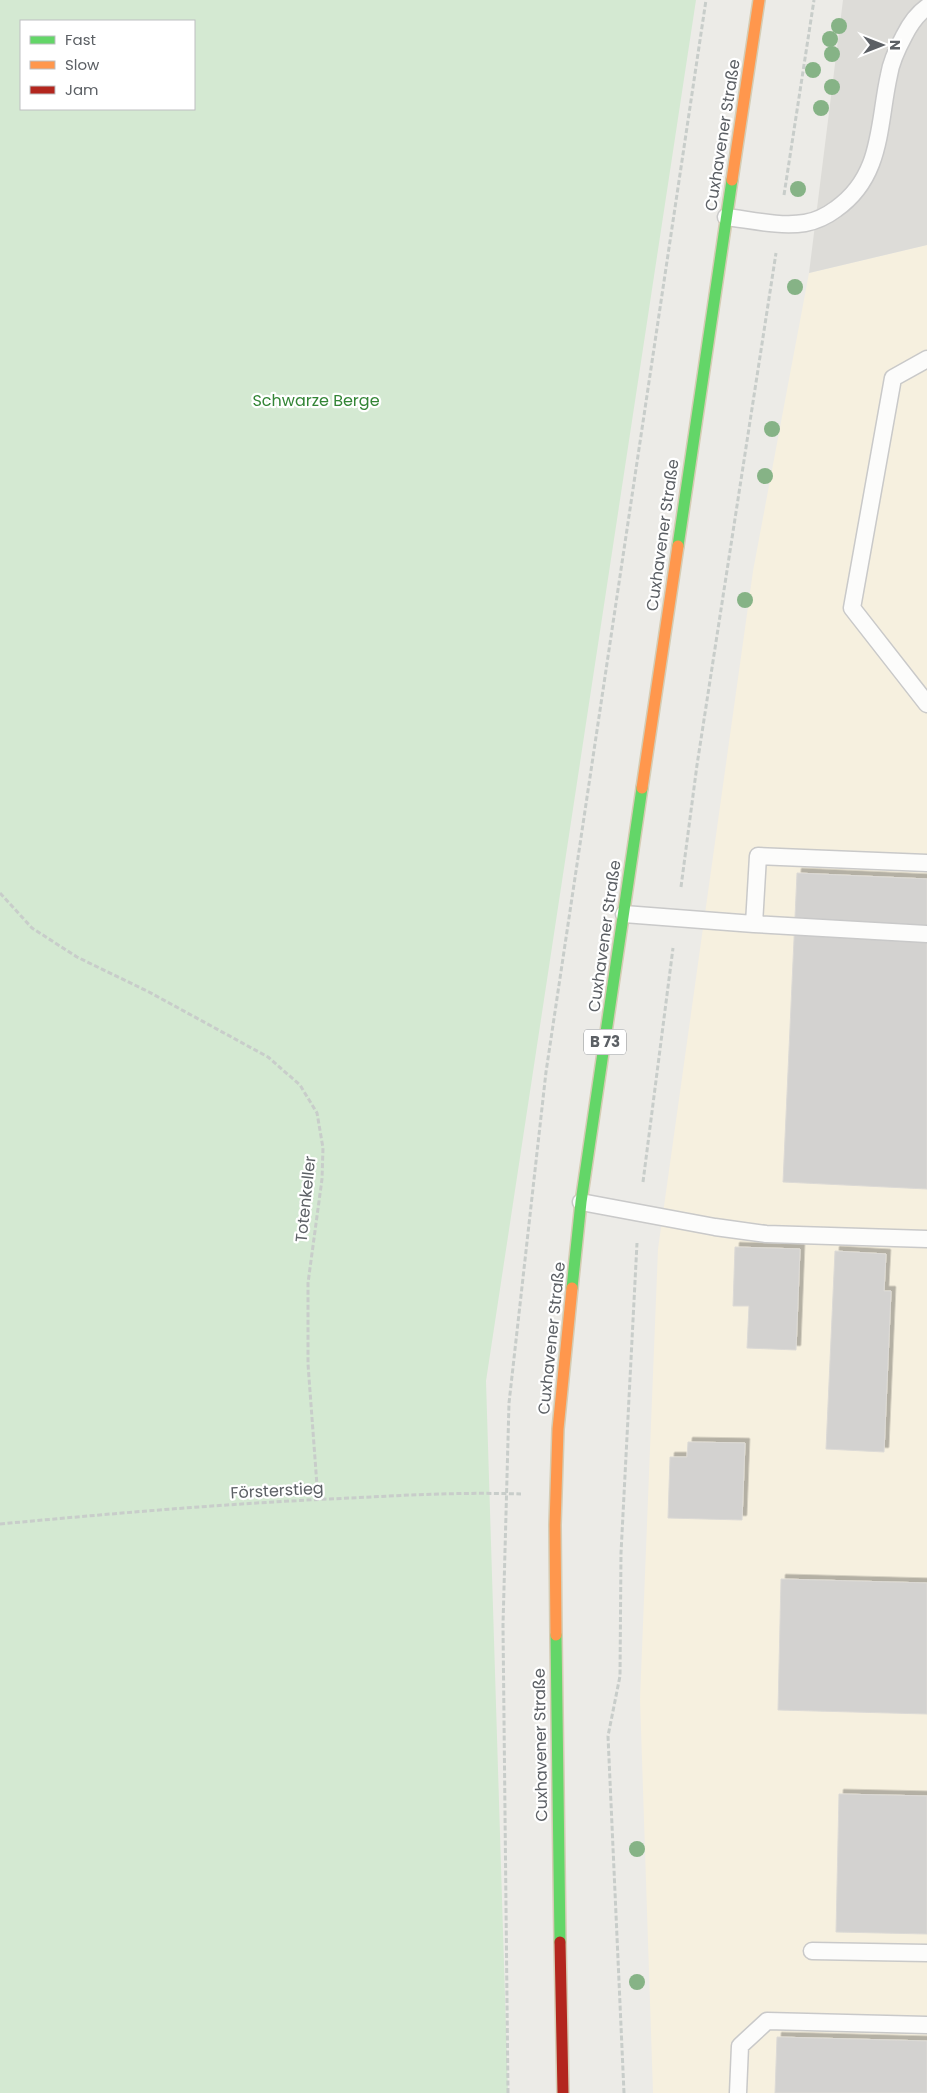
<svg xmlns="http://www.w3.org/2000/svg" width="927" height="2093" viewBox="0 0 927 2093" font-family="Poppins,sans-serif">
	<style>
		.commercial { fill: #f6f0df }
		.industrial { fill: #dddcd8 }
		.green { fill: #d4e9d2; fill-rule: evenodd }
		.building { fill: #d3d2d0; stroke: #dcdad6; filter: url(#shadow) }
		.lines { fill: none; stroke-linecap: round; stroke-linejoin: round }
		.lane-casing { stroke: #c9c9c9; stroke-width: 19 }
		.fast-casing { stroke: #d5ccb4; stroke-width: 14 }
		.slow-casing { stroke: #d5ccb4; stroke-width: 14 }
		.jam-casing { stroke: #d5ccb4; stroke-width: 14 }
		.path { stroke: #c8cdca; stroke-width: 3; stroke-dasharray: 5 2.5; stroke-linecap: butt }
		.lane { stroke: #fcfcfb; stroke-width: 16 }
		.fast { stroke: #63d668; stroke-width: 11 }
		.slow { stroke: #ff974d; stroke-width: 11 }
		.jam { stroke: #b3261e; stroke-width: 11 }
		.tree { fill: #86b386 }
		.labels { text-anchor: middle; stroke-width: 4.5; stroke-linejoin: round; paint-order: stroke }
		.shield { fill: #fff; stroke: #8d9093; stroke-width: 1 }
		.shield-label { font-size: 15px; font-weight: bold; fill: #5c6065 }
		.street-label { font-size: 16px; fill: #5c6065; stroke: #fff }
		.park-label { font-size: 16px; fill: #338536; stroke: #fff }
	</style>
	<defs>
		<filter id="shadow"><feDropShadow dx="4.5" dy="-4.5" stdDeviation="0" flood-color="#0004"/></filter>
	</defs>
	<rect width="100%" height="100%" fill="#ecebe7"/>
	<path class="commercial" d="M927,245v1848h-274l-13,-394 18,-450 95,-678 56,-298z"/>
	<path class="industrial" d="M843,0h84v245l-118,28z"/>
	<path class="green" d="M0,0h696l-210,1381 22,712h-508zM21,21h173v88h-173z"/>
	<path class="building" d="M797,873l130,6v310l-144,-7z
		M735,1247l65,2 -4,101 -49,-2 2,-42h-16z
		M835,1251l51,3 -2,37h7l-7,161 -58,-3z
		M688,1442l57,1 -3,77 -74,-2 2,-61h17z
		M781,1579l146,4v131l-149,-4z
		M839,1794l88,2v138l-91,-2z
		M777,2037l150,4v52h-152z"/>
	<g class="lines">
		<g class="lane-casing">
			<path id="lane" d="M726,217c25,3 54,10 79,6 11,-2 23,-8 31,-14 47,-33 42,-85 53,-134 2,-13 8,-26 15,-39 5,-10 13,-22 23,-29
				M927,359l-34,19 -41,230 75,96
				M624,914l130,10 4,-68 169,7
				M754,924l173,10
				M581,1202l134,25 51,7 161,5
				M812,1951l115,2
				M738,2093l2,-47 27,-25 160,4"/>
		</g>
		<g class="fast-casing">
			<path id="fast" d="M678,546l54,-366
				M572,1288l9,-86 61,-414
				M556,1635l4,307"/>
		</g>
		<g class="slow-casing">
			<path id="slow" d="M732,180l27,-180
				M642,788l36,-242
				M556,1635l-1,-110 3,-96 14,-141"/>
		</g>
		<g class="jam-casing">
			<path id="jam" d="M560,1942l3,151"/>
		</g>
		<path class="path" d="M784,195l30,-195
			M681,887l16,-122 79,-512
			M0,893l32,35 45,29 72,35 119,65 32,28 17,28 6,35 -1,31 -14,104v81l10,135
			M643,1182l30,-234
			M0,1524c117,-11 233,-21 351,-26 56,-3 113,-6 170,-4
			M508,2093l-5,-468 6,-222 37,-331 160,-1072
			M624,2093l-16,-357 12,-60 1,-123 16,-310"/>
		<use href="#lane" class="lane"/>
		<use href="#fast" class="fast"/>
		<use href="#slow" class="slow"/>
		<use href="#jam" class="jam"/>
	</g>
	<g class="tree">
		<circle cx="839" cy="26" r="8"/>
		<circle cx="830" cy="39" r="8"/>
		<circle cx="832" cy="54" r="8"/>
		<circle cx="813" cy="70" r="8"/>
		<circle cx="832" cy="87" r="8"/>
		<circle cx="821" cy="108" r="8"/>
		<circle cx="798" cy="189" r="8"/>
		<circle cx="795" cy="287" r="8"/>
		<circle cx="772" cy="429" r="8"/>
		<circle cx="765" cy="476" r="8"/>
		<circle cx="745" cy="600" r="8"/>
		<circle cx="637" cy="1849" r="8"/>
		<circle cx="637" cy="1982" r="8"/>
	</g>
	<g class="labels">
		<rect class="shield" x="584" y="1029.5" width="42" height="25" rx="4"/>
		<g class="shield-label">
			<text x="605" y="1047">B 73</text>
		</g>
		<g class="street-label">
			<text transform="translate(722 135) rotate(-81)" y="6">Cuxhavener Straße</text>
			<text transform="translate(662 535) rotate(-82)" y="6">Cuxhavener Straße</text>
			<text transform="translate(604 936) rotate(-82)" y="6">Cuxhavener Straße</text>
			<text transform="translate(305 1199) rotate(-84)" y="6">Totenkeller</text>
			<text transform="translate(551 1338) rotate(-84)" y="6">Cuxhavener Straße</text>
			<text transform="translate(277 1490) rotate(-3)" y="6">Försterstieg</text>
			<text transform="translate(540 1745) rotate(-91)" y="6">Cuxhavener Straße</text>
		</g>
		<g class="park-label">
			<text x="316" y="406">Schwarze Berge</text>
		</g>
	</g>
	<rect x="20" y="20" width="175" height="90" fill="#ffffff" stroke="#bebfc1"/>
	<rect x="30" y="36" width="25" height="8" fill="#63d668" stroke="#bebfc1"/>
	<text x="65" y="45" font-size="15" fill="#5c6065">Fast</text>
	<rect x="30" y="61" width="25" height="8" fill="#ff974d" stroke="#bebfc1"/>
	<text x="65" y="70" font-size="15" fill="#5c6065">Slow</text>
	<rect x="30" y="86" width="25" height="8" fill="#b3261e" stroke="#bebfc1"/>
	<text x="65" y="95" font-size="15" fill="#5c6065">Jam</text>
	<g transform="translate(882 45) rotate(90)" stroke="#ffffff" stroke-width="4" paint-order="stroke">
	<path d="M0-4L9 19L0 12L-9 19Z" fill="#5c6065"/>
	<text y="-8" font-size="14" font-weight="bold" text-anchor="middle" fill="#5c6065">N</text>
	</g>
</svg>
